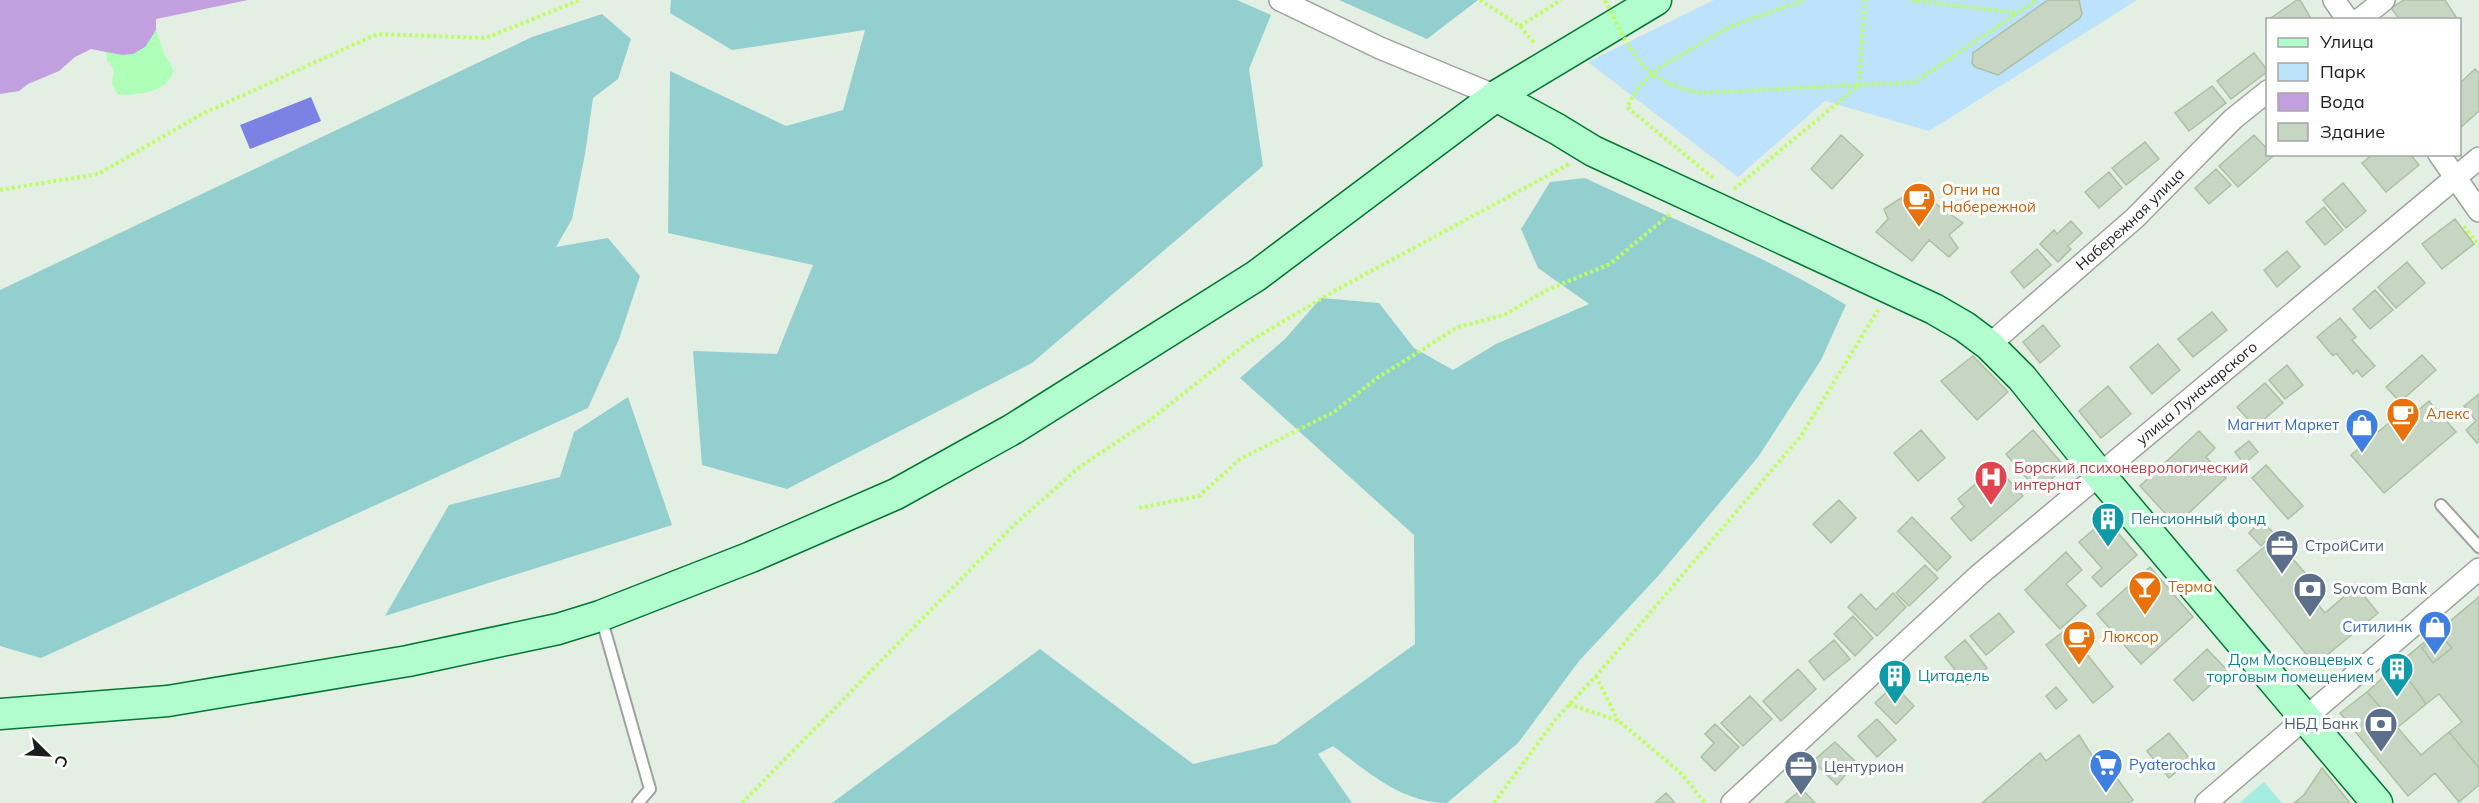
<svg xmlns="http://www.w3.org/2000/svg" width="2479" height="803" viewBox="0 0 2479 803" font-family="Mulish,sans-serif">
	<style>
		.grass { fill: #a5ece0 }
		.forest { fill: #94cfd0 }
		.sand { fill: #b0ffb9 }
		.park { fill: #bce2fc }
		.pitch { fill: #7b82e3 }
		.water { fill: #c2a0df }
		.building { fill: #c7d6c2; stroke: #abc1a4; stroke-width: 1.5 }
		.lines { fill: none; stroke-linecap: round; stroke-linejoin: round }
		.lane-casing { stroke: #a1a1a1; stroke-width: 14 }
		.street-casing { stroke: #a1a1a1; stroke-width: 24 }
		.secondary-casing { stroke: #007833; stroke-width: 33 }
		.path { stroke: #bdff63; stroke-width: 4; stroke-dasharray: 3 3; stroke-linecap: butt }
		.lane { stroke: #fff; stroke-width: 10 }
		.street { stroke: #fff; stroke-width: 21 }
		.secondary { stroke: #b2fdce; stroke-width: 30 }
		.path-bridge { stroke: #bdff63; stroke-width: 4; stroke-dasharray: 3 3; stroke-linecap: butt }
		.labels { text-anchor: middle; stroke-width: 6; stroke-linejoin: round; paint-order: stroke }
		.food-label { font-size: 15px; fill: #c56008; stroke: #fff; text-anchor: start }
		.street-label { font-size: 15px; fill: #1d1d1d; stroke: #fff }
		.shop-label { font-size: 15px; fill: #366cbe; stroke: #fff; text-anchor: end }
		.health-label { font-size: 15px; fill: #be3a42; stroke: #fff; text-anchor: start }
		.culture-label { font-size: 15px; fill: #0d838f; stroke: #fff; text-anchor: start }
		.service-label { font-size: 15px; fill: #4e5e75; stroke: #fff; text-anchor: start }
	</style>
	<rect width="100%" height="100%" fill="#e2efe2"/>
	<path class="grass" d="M2264,782l18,21h-43z"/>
	<path class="forest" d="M671,0h566l34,15 -22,54 14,97 -231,197 -245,126 -85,-24 -9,-114 84,3 36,-89 -145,-32 2,-162 116,55 57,-16 22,-80 -133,20 -62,-37z
		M1339,0h139l-51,39z
		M602,14l29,25 -13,40 -25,19 -8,56 -13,65 -16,28 52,-9 32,38 -21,63 -31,69 -547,250 -41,-12v-356l532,-253z
		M1585,178c88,42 178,76 261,127l-25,55 -63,97 -99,118 -80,86 -61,82 -71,60c-45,0 -79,-31 -114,-57l-15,8 34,49h-520l208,-154 153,115 83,-20 139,-100 -1,-109 -174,-157 45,-39 36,-41 58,5 35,45 39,22 43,-26 93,-40 -51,-36 -17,-39 29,-47z
		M628,397l44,128 -287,91 64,-111 111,-28 14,-45z"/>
	<path class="sand" d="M156,30l8,23 10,18c-9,23 -33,23 -56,24l-6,-11 2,-14 -7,-10 -1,-9 16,4 29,-17z"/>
	<path class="park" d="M1714,0h423l-208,131 -104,-30 -87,76 -150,-115z"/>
	<path class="pitch" d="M311,97l10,24 -71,28 -10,-24z"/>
	<path class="water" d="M0,0h248l-92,19v11l-5,8 -6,9 -12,7 -11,1 -31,-6 -16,8 -16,14 -31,13 -9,7 -19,3z"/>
	<path class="building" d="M2048,0h31l3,14 -2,4 -82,57 -23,-8 -3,-4 1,-10z
		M2297,0h3l12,20h-44z
		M2404,0h41l13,20h-58l-9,-12z
		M2254,53l14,18 -37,28 -14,-18z
		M2475,69l4,4v38l-19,17v-45z
		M2212,86l14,17 -37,28 -14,-18z
		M1841,135l22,20 -31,34 -21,-20z
		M2254,135l14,15v4l5,2 -35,31 -19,-21z
		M2145,142l14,17 -33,26 -14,-17z
		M2373,154h37l9,11 -33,27 -24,-29z
		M2216,169l15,16 -22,19 -14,-16z
		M2109,172l13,16 -23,20 -14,-16z
		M2343,183l23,28 -20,17 -23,-28z
		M1915,189l48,34 -14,12 9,13 -9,9 -20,-17 -17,21 -36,-29 12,-13 -4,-10z
		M2324,207l19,23 -18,15 -19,-23z
		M2455,219l19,25 -32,25 -20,-25z
		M2071,221l11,12 -14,13 3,3 -13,13 -18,-18 14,-14 3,4z
		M2037,249l14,16 -27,23 -13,-16z
		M2287,251l13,16 -23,20 -13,-17z
		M2407,262l18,21 -29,25 -18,-21z
		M2375,290l18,20 -23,19 -17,-20z
		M2212,312l15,18 -34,27 -15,-18z
		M2340,318l16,19 -4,3 23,26 -13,11 -5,-7 -4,4 -17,-21 -3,3 -16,-19z
		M2043,325l17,21 -20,17 -17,-21z
		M2158,344l22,26 -28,24 -22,-27z
		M2422,355l14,15 -36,32 -14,-15z
		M1973,356l35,36 -31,28 -36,-39z
		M2287,365l16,20 -18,14 -16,-19z
		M2265,383l18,20 -28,24 -18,-20z
		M2108,386l23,28 -30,24 -22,-27z
		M2479,394v48l-2,1 -11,-13 10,-9 -12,-15z
		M2429,401l27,31 -72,61 -33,-38 52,-44 6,7z
		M1921,430l24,28 -27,23 -24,-28z
		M2033,430l32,37 -27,24 -32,-37z
		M2199,431l16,17 -9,9 20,21 -50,47 -36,-39z
		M2249,441l9,11 -14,12 -9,-12z
		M2266,465l37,41 -15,13 -36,-41z
		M1996,466l27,30 -52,45 -20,-23 13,-11 -6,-8z
		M1839,500l17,18 -25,25 -18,-19z
		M1912,517l39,40 -14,14 -39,-40z
		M2106,519l31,36 -36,32 -9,-10 10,-9 -23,-26z
		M2261,521l13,12 -13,13 -12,-13z
		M2275,538l30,35 -8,6 28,34 31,-27 22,27 -63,52 -78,-95z
		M2066,552l16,18 -16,14 20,22 -26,23 -35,-39z
		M1925,565l13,13 -29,28 -13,-13z
		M2150,567l43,50 -52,47 -44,-50z
		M1893,593l13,14 -29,29 -29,-29 13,-13 15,16z
		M2479,597v171l-30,-36 13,-10 -23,-28 -13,10 -28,-40z
		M1999,613l15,19 -28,23 -16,-19z
		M1853,616l20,22 -18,18 -21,-22z
		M2072,625l10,13 -5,4 36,45 -20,16 -47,-58z
		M2440,634l12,14 -19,15 -11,-15z
		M1834,640l16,19 -26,21 -15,-19z
		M1965,640l22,28 -20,17 -22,-28z
		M2207,649l20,21 -34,31 -19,-21z
		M2398,664l28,40 -28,23 -31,-35z
		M1798,669l18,20 -35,32 -18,-20z
		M1894,685l20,21 -18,18 -21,-21z
		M2056,687l11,13 -11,9 -10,-13z
		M2367,692l54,63 28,-23 30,36v17l-20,17 -24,-29 -27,23 -68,-83z
		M1750,696l22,23 -29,27 -22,-23z
		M1877,719l19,21 -19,17 -19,-21z
		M1715,724l24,23 -24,24 -14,-14 13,-14 -9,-9z
		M2169,733l22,27 -22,18 -22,-27z
		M2079,735l19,30 8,-2 27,37 -4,3h-147l58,-50 6,8z
		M1835,742l21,20 -19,23 -24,-24z
		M2322,768l28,35h-56l10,-8z
		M1802,789l13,14h-30z
		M1666,793l9,10h-20z"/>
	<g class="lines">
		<g class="lane-casing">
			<path id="lane" d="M2441,505l38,42
				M601,617l49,172 -12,14"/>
		</g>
		<g class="street-casing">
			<g id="street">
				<path d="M1280,0l100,48 116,48"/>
				<path d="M2334,0l14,20"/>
				<path d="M2359,20l25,-20"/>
				<path d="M2439,154l40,57"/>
				<path id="s1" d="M1989,345l146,-127 98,-99 35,-28"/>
				<path id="s2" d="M1732,803l247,-228 500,-417"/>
				<path d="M2206,803l273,-234"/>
			</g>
		</g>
		<g class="secondary-casing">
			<path id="secondary" d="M1496,96l61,33 36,22 341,158 31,18 24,18 33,33 77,96 278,329
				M0,714l168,-13 240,-40 150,-32 42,-13 151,-59 145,-63 117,-65 243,-153 240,-180 160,-96"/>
		</g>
		<path class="path" d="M1480,0l40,26 14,17
			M1911,0l105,13
			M1520,26l41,-26
			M1859,85l56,-3 122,-82
			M1713,178l-86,-71 12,-21 20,-18 72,-42 74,-26
			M1734,189l125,-104 6,-85
			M0,190l98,-16 104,-60 175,-80 109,4 94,-38
			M2464,226l15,20
			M1139,508l60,-12 41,-37 94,-47 43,-34 81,-51 46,-12 43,-25 63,-26 61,-51
			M1596,676l22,45
			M2309,684l17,-14
			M1569,704l50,17 63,53 23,29
			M742,803l271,-277 65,-58 72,-48 97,-77 89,-53 233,-126
			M1494,803l61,-83 41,-44 205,-240 77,-126"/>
		<use href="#lane" class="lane"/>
		<use href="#street" class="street"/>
		<use href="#secondary" class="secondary"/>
		<path class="path-bridge" d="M1605,0c26,51 35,82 96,93l158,-8"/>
	</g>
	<defs>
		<g id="cafe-pin" transform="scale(1.725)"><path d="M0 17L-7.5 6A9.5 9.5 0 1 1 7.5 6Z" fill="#e8710a" stroke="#fff"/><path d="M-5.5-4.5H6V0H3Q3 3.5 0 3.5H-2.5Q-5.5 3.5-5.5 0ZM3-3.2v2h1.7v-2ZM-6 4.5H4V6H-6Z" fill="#fff"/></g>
		<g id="shop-pin" transform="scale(1.725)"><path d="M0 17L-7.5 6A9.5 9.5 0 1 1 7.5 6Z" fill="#3f7fe0" stroke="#fff"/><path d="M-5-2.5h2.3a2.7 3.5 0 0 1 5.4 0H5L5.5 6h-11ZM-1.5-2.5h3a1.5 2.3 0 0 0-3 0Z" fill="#fff"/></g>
		<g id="hospital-pin" transform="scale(1.725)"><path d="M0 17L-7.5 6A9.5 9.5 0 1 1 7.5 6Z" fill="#e0444e" stroke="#fff"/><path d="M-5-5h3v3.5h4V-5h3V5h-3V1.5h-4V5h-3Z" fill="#fff"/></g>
		<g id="building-pin" transform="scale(1.725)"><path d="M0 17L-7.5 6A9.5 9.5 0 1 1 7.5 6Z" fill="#0f9aa8" stroke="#fff"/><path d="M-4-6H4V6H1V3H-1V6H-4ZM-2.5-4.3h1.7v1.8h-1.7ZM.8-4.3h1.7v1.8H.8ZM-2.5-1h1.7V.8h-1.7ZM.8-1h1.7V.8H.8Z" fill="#fff"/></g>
		<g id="office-pin" transform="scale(1.725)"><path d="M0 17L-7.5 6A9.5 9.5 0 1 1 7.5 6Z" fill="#5c6f8a" stroke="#fff"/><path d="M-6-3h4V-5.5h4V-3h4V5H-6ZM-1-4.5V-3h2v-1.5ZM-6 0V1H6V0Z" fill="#fff"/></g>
		<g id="bar-pin" transform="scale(1.725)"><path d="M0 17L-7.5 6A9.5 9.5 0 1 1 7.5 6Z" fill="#e8710a" stroke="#fff"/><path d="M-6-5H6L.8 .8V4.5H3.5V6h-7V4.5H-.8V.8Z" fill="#fff"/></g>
		<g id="bank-pin" transform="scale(1.725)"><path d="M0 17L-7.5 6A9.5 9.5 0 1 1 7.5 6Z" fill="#5c6f8a" stroke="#fff"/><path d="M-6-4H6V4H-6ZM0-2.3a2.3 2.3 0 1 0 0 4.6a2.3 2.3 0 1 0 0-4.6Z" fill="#fff"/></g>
		<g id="supermarket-pin" transform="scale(1.725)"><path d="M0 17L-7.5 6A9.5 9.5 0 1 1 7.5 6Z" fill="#3f7fe0" stroke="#fff"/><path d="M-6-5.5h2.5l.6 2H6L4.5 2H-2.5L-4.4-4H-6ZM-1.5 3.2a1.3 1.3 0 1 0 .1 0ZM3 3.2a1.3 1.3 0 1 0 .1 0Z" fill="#fff"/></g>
	</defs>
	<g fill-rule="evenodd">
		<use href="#cafe-pin" x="1919" y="199"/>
		<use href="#cafe-pin" x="2403" y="414"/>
		<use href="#shop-pin" x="2362" y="425"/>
		<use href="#hospital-pin" x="1991" y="477"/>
		<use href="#building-pin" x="2108" y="519"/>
		<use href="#office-pin" x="2282" y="546"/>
		<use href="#bar-pin" x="2145" y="587"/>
		<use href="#bank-pin" x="2310" y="589"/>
		<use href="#shop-pin" x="2435" y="627"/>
		<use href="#cafe-pin" x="2079" y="637"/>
		<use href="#building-pin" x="2397" y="669"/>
		<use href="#building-pin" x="1895" y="676"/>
		<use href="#bank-pin" x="2381" y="724"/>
		<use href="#supermarket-pin" x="2106" y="765"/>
		<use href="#office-pin" x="1801" y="767"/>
	</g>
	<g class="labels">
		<g class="food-label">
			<text x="1942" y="195">Огни на<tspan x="1942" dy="17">Набережной</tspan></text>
			<text x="2426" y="419">Алекс</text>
			<text x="2168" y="592">Терма</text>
			<text x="2102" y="642">Люксор</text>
		</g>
		<g class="street-label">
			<text dy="5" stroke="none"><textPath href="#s1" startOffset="189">Набережная улица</textPath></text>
			<text dy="5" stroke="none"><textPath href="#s2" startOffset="620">улица Луначарского</textPath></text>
		</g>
		<g class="shop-label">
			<text x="2339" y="430">Магнит Маркет</text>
			<text x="2412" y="632">Ситилинк</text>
			<text x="2129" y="770" text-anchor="start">Pyaterochka</text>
		</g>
		<g class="health-label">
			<text x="2014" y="473">Борский психоневрологический<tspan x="2014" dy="17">интернат</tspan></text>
		</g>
		<g class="culture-label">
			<text x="2131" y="524">Пенсионный фонд</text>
			<text x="2374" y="665" text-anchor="end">Дом Московцевых с<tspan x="2374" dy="17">торговым помещением</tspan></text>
			<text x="1918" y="681">Цитадель</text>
		</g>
		<g class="service-label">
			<text x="2305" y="551">СтройСити</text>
			<text x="2333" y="594">Sovcom Bank</text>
			<text x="2358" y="729" text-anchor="end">НБД Банк</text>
			<text x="1824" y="772">Центурион</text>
		</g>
	</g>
	<rect x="2266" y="18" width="195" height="138" fill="#ffffff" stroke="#a5a5a5" stroke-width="1.5"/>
	<rect x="2278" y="38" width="30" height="9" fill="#b2fdce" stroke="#a5a5a5" stroke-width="1.5"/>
	<text x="2320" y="48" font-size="18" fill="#1d1d1d">Улица</text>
	<rect x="2278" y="63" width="30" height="18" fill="#bce2fc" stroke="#a5a5a5" stroke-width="1.5"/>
	<text x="2320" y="78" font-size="18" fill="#1d1d1d">Парк</text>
	<rect x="2278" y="93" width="30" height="18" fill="#c2a0df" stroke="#a5a5a5" stroke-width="1.5"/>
	<text x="2320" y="108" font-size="18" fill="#1d1d1d">Вода</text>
	<rect x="2278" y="123" width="30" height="18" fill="#c7d6c2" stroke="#a5a5a5" stroke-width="1.5"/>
	<text x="2320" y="138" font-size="18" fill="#1d1d1d">Здание</text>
	<g transform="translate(48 755) rotate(114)" stroke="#ffffff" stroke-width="4.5" paint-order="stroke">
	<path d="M0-4.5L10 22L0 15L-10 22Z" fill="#1d1d1d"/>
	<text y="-9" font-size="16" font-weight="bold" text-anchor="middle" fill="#1d1d1d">С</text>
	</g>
</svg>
